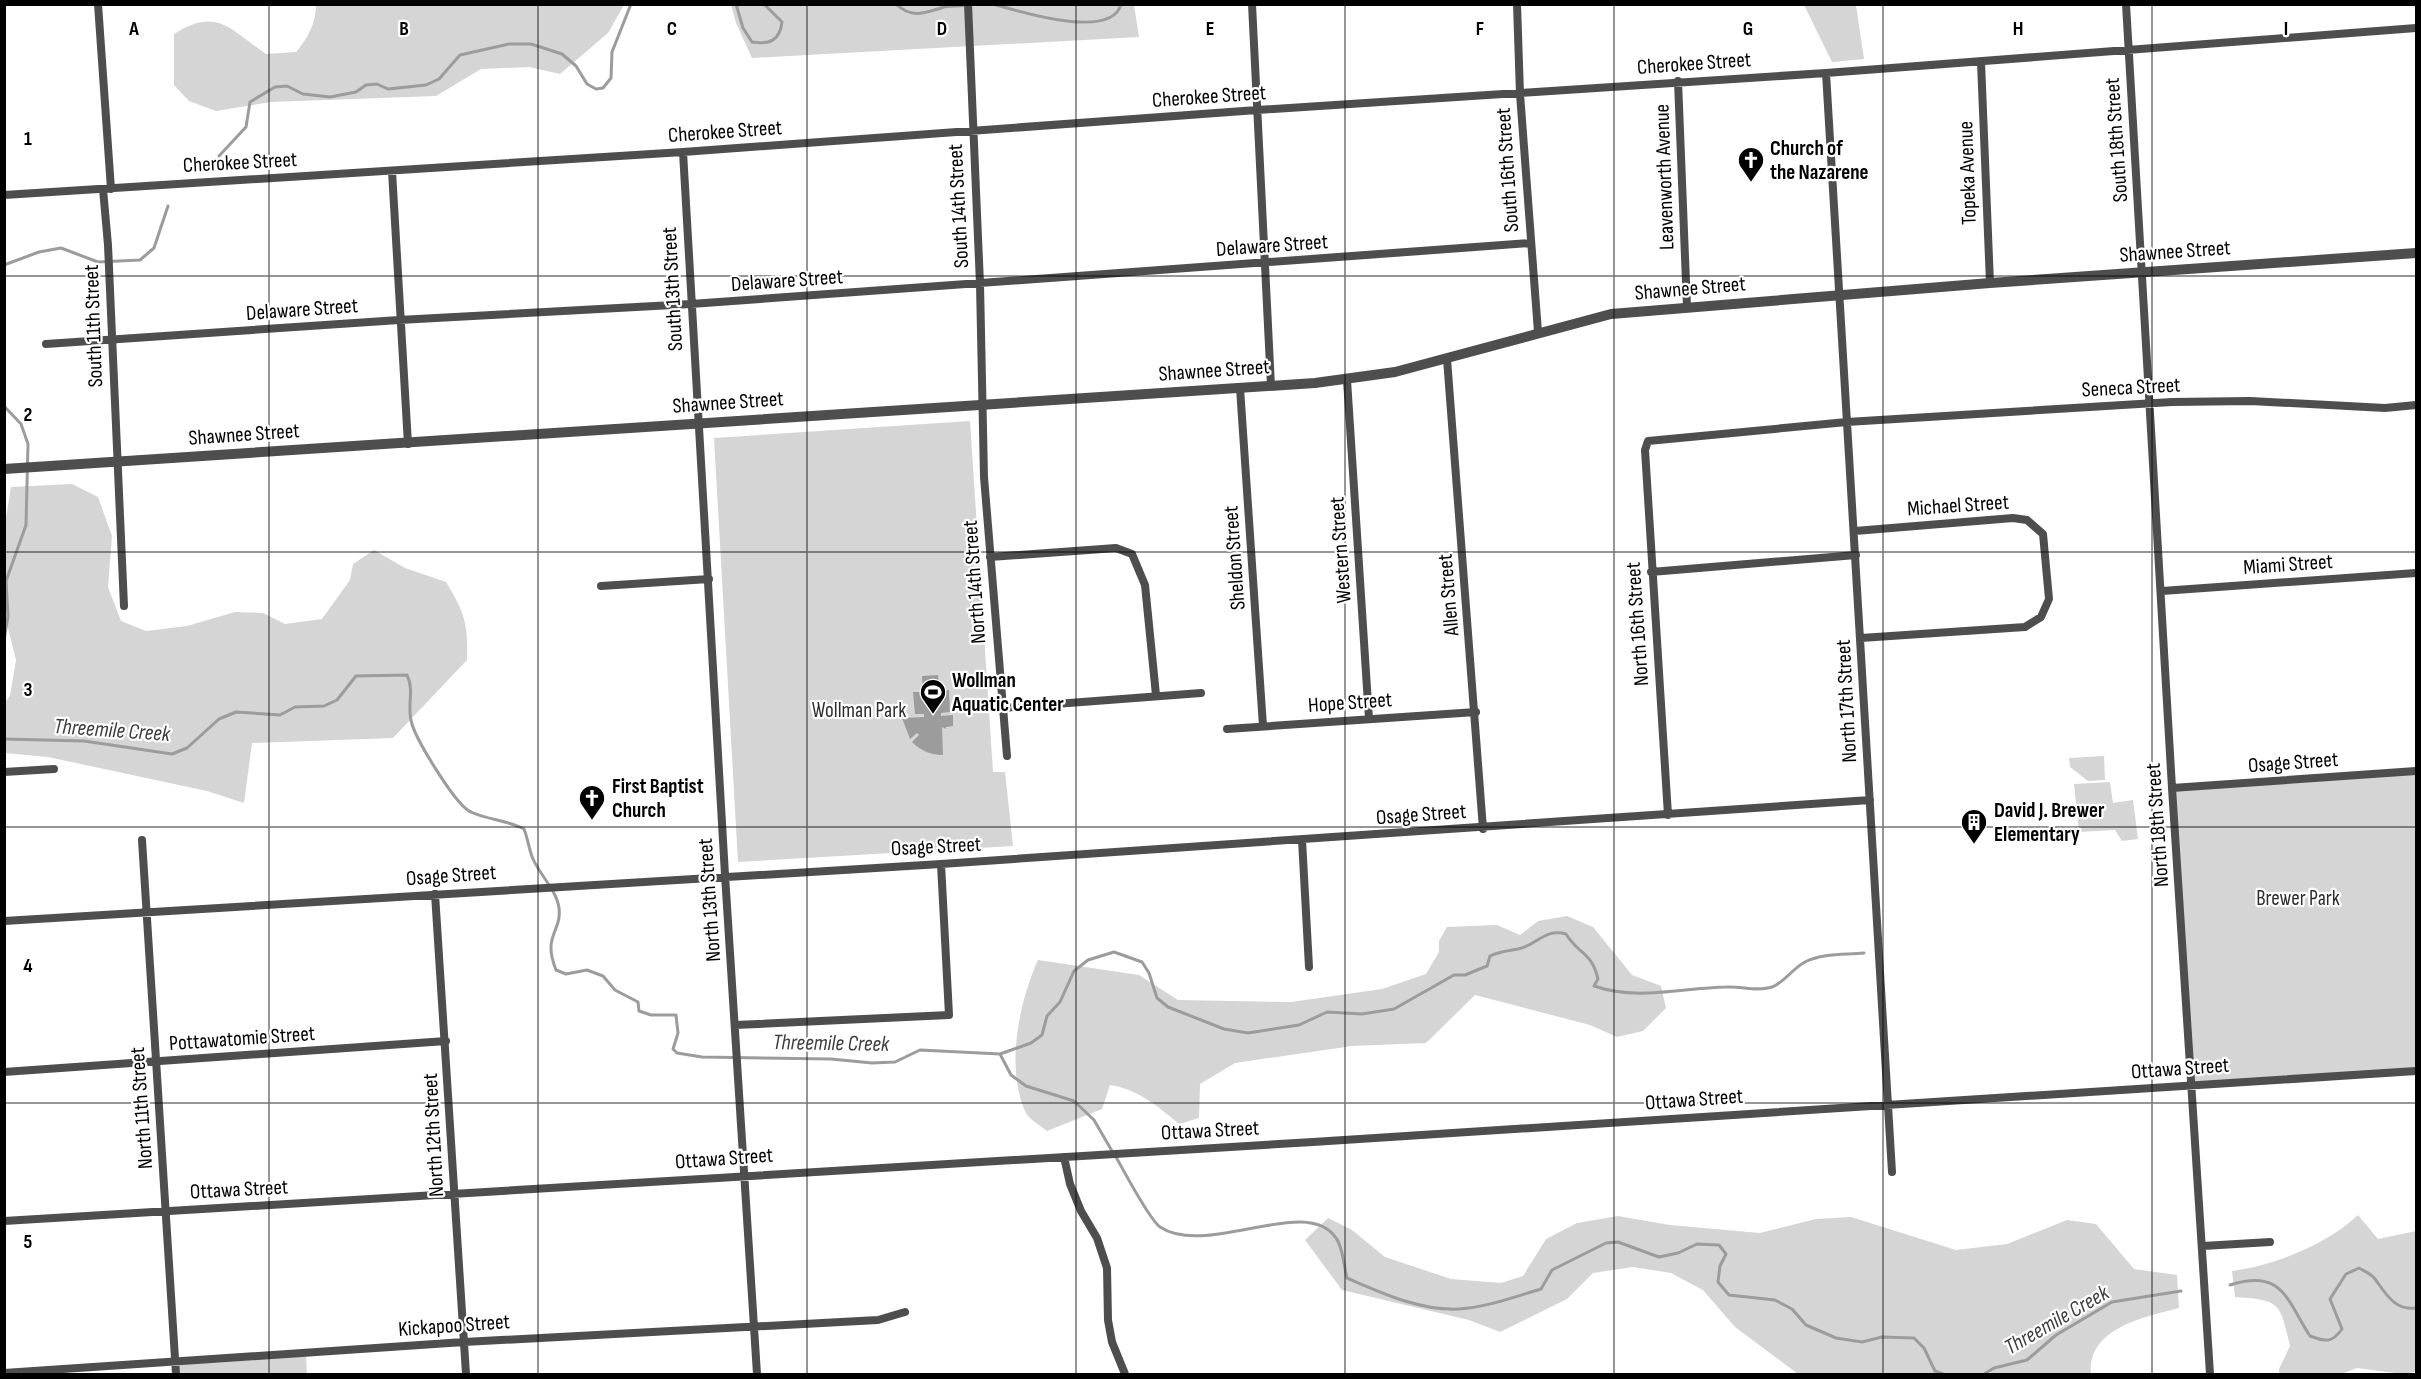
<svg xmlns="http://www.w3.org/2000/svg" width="2421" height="1379" viewBox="0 0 2421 1379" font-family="'Sofia Sans Condensed',sans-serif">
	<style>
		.green { fill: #d5d5d5 }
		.water { fill: #9c9c9c }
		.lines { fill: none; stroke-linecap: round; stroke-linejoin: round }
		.stream { stroke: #9c9c9c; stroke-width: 3 }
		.minor { stroke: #4e4e4e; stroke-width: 8 }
		.tertiary { stroke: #4e4e4e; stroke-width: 10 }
		.grid { fill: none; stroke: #000; stroke-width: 1.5; stroke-opacity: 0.55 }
		.labels { text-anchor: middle; stroke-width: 4.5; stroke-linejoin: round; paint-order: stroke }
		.street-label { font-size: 21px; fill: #000; stroke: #fff }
		.poi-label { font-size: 21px; font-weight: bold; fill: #000; stroke: #fff; text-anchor: start }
		.park-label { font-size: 21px; fill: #2c2c2c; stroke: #fff }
		.water-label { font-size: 22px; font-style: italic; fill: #3d3d3d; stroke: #fff }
		.grid-label { font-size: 20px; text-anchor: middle; font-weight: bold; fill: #000; stroke: #fff; stroke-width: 4.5; stroke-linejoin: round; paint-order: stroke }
	</style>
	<rect width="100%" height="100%" fill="#fff"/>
	<path class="green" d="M316,5v-1l308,1 -16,28 -48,41 -31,-7 -48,2 -45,27 -165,6 -55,9 -27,-10 -15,-16v-51c43,-28 57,-4 92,20l30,-2c12,-14 20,-29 20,-47z
		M731,5h403l5,32 -387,21 -16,-35z
		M1804,5h52l8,54 -32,3z
		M970,421l23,351h12l8,74 -275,16 -24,-424z
		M72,484l26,13 14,39 -4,51 13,34 25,10 41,-5 48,-14 28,1 22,11 37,-5 28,-39 3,-16 21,-14 31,18 41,14c19,31 22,42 21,78l-74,78 -141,5 -8,60 -37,-12 -159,-34 -43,-4v-51l5,-6 6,-36 -12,-48 1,-88 6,-37z
		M2104,756l1,24 -17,1 -18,-14 -1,-9z
		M2416,771v300l-223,14 -21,-297z
		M2110,782l3,21 20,-3 5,39 -16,2 -7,-11 -36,2 -5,-48z
		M1567,916l26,11 39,48 29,11 5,22 -23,23 -26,6 -27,-12 -115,-30 -49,48 -74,3 -117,17 -35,21 -1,34 -20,6c-21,-18 -42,-35 -69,-39l-8,24 -55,22c-6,-5 -17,-11 -21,-18 -21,-44 -7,-111 12,-153l101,15 39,25 113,2 91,-13 44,-15 13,-22v-11l8,-14 50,-2 23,10 18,-14z
		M2358,1215l20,24 38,-8v141l-14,2 -45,-6 -16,6h-62v-5l11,-23c-10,-44 -10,-46 -55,-49l-3,-26c41,-5 96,-27 126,-56z
		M1618,1216l52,9 90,8 56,-14 35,-2 105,33 51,-6 60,-24 29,4 38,45 43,6 2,33c-34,9 -92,20 -88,66h-293l-63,-47 -32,-37 -32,-17 -38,-6 -40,6 -26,26 -67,33 -31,-12 -127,-30 -37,-50 23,-22 24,12 33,27 66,22 50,4 22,-7 23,-37 31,-16z
		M306,1353l1,21h-131l-1,-13z"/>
	<path class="water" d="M938,675l1,16 10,-1 1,22 -9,1v3l12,-1v11l-7,1v2l-4,-2 1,28c-12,0 -22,-4 -31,-13l7,-7 -2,-2 -7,6 -8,-21 22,-1v-3h-9l-2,-22h10l-1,-16z"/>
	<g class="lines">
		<path class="stream" d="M736,4l7,24 9,14c18,3 28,-2 30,-20l-18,-18
			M896,4c16,15 28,9 45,4 7,-3 17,-1 24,-3
			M993,4c25,7 119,37 128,0
			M219,156l27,-29 4,-25 25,-15 12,-1 16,8 27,3 26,-5 10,-7 11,-1 11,5 38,-4 13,-6 21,-24 49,-11h22l31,10 14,12 11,18 9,5 7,-1 8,-10 1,-26 19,-48
			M4,265l35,-13 22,-4 37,14 42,-2 14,-12 14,-42
			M4,406l17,18 7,20 -2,81 -20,56 2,35 -4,24
			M4,739l80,2 88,13 15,-6 32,-29 17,-7 44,3 15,-8 29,-1 13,-6 19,-24 51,-1c8,16 -1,32 5,49 5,17 44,82 59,88 17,8 36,8 53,17 4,10 5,21 9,30 7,16 24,32 26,49 3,24 -17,27 -3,62l10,4 21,-4 16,6 12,14 23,12 1,9 12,4h25l2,18 -5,16 4,4 25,4 129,2 41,4 23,-1 25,-12 80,4 11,21 15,11 48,15 20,19 18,31
			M1000,1054l31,-11 11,-8 5,-19 13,-14 14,-31 14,-11 26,-8 28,10 7,11 8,25 11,9 56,22 24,4 51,-8 28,-13 35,2 32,-5 60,-34h11l22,-9 3,-10c10,-5 17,-5 28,-7 20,-4 26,-21 48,-15 12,20 26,18 32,45l-4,7c44,15 87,2 132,1 16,-1 30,5 46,0 13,-5 21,-19 33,-25 18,-9 40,-7 59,-9
			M1116,1157c8,14 33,62 44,70 47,31 147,-33 176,11 7,9 8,29 11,40 35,15 73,33 112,31 28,-2 55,-12 82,-20l11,-19 54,-27 12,-1 41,15 19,-4 19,-9 22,1 7,9 -6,12 -2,16 11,13 46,5 17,9 14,16 30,13 26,4 20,-5 32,1 10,10 11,23 8,3
			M2230,1285c53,-17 57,16 80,51 16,6 22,7 32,-7l-12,-30 16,-25 13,-6c5,3 13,6 16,11 11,15 20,32 41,29
			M1984,1374l10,-6 33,-8 29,-25 56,-33 69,-11"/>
		<path class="minor" d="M98,4l13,185
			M968,4l12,280 4,193 23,279
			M1252,4l19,382
			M1517,4l3,90 18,238
			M2126,4l46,784 38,586
			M1981,62l9,221
			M1826,73l66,1099
			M1678,81l9,226
			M683,152l42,723 32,499
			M392,171l16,273
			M103,189l5,56 16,361
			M4,195l679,-43 574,-42 569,-37 590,-45
			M46,344l353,-24 292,-16 840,-61
			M1447,359l36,470
			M1347,380l22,339
			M1240,388l23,338
			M1855,531l158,-13 14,2 16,14 6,65 -8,18 -16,10 -164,11
			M990,557l126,-9 16,6 13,31 11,110
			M1651,572l205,-17
			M601,586l108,-7
			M2162,591l254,-18
			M1002,708l199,-15
			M1227,729l249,-17
			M4,772l50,-3
			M2172,788l244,-17
			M1668,815l-23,-365 3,-9 199,-19 325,-20 78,-1 135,7 31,-3
			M142,840l34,534
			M1302,840l7,127
			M435,894l31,480
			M4,921l937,-57 929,-64
			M735,1025l214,-10 -8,-151
			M4,1072l442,-31
			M1064,1157l6,27 11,27 16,27 10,30 1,52 4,22 13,32
			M4,1221l1309,-79 1103,-71
			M2203,1246l67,-4
			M4,1373l460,-31 414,-22 27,-8"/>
		<path class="tertiary" d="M4,469l1311,-86 80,-11 216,-58 379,-31 426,-30"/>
	</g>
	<path class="grid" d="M269,4v1370M538,4v1370M807,4v1370M1076,4v1370M1345,4v1370M1614,4v1370M1883,4v1370M2152,4v1370M4,276h2412M4,552h2412M4,827h2412M4,1103h2412"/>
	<defs>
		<g id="church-pin" transform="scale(1.35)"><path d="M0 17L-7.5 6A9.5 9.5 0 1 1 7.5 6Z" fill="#000" stroke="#fff"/><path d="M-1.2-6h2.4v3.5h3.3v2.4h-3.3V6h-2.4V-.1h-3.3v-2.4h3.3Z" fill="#fff"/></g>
		<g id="stadium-pin" transform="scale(1.35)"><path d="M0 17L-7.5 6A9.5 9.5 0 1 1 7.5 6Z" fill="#000" stroke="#fff"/><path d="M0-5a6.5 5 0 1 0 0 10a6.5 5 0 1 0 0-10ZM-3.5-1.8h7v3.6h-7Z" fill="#fff"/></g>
		<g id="building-pin" transform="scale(1.35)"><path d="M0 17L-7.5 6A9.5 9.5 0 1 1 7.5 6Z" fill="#000" stroke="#fff"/><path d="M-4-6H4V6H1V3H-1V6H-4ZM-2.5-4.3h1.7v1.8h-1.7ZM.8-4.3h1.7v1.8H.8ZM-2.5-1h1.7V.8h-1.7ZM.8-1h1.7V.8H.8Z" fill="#fff"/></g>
	</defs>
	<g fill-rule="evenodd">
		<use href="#church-pin" x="1751" y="160"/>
		<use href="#stadium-pin" x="933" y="692"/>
		<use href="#church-pin" x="592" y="798"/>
		<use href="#building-pin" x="1974" y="822"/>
	</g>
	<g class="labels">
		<g class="street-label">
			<text transform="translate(1694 63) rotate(-4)" y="7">Cherokee Street</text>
			<text transform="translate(1209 96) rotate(-4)" y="7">Cherokee Street</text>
			<text transform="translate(725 131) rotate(-4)" y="7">Cherokee Street</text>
			<text transform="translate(2116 140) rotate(-94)" y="7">South 18th Street</text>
			<text transform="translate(240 162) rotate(-3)" y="7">Cherokee Street</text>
			<text transform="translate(1507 170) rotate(-94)" y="7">South 16th Street</text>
			<text transform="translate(1967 173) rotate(-92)" y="7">Topeka Avenue</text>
			<text transform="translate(1664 177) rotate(-92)" y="7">Leavenworth Avenue</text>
			<text transform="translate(958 206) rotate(-93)" y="7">South 14th Street</text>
			<text transform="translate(1272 245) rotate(-4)" y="7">Delaware Street</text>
			<text transform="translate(2175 251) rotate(-4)" y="7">Shawnee Street</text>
			<text transform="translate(787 280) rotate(-4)" y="7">Delaware Street</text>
			<text transform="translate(1690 288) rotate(-5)" y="7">Shawnee Street</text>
			<text transform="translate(672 289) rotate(-93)" y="7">South 13th Street</text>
			<text transform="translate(302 309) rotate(-4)" y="7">Delaware Street</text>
			<text transform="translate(93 326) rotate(-92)" y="7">South 11th Street</text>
			<text transform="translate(1214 370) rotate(-4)" y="7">Shawnee Street</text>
			<text transform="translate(2131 387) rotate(-3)" y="7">Seneca Street</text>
			<text transform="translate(728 402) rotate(-4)" y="7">Shawnee Street</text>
			<text transform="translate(244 434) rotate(-4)" y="7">Shawnee Street</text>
			<text transform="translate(1958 505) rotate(-4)" y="7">Michael Street</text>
			<text transform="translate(1340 550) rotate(-94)" y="7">Western Street</text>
			<text transform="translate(1234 558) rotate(-94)" y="7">Sheldon Street</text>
			<text transform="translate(2288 564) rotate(-4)" y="7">Miami Street</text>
			<text transform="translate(974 582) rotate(-94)" y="7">North 14th Street</text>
			<text transform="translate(1448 595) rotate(-95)" y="7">Allen Street</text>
			<text transform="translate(1637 624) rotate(-94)" y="7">North 16th Street</text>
			<text transform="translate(1846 701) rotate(-93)" y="7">North 17th Street</text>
			<text transform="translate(1350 702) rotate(-4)" y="7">Hope Street</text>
			<text transform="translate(2293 762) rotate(-4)" y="7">Osage Street</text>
			<text transform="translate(1421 814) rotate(-4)" y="7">Osage Street</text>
			<text transform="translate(2157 825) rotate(-94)" y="7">North 18th Street</text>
			<text transform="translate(936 846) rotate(-3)" y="7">Osage Street</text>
			<text transform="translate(451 875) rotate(-4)" y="7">Osage Street</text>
			<text transform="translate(709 900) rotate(-94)" y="7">North 13th Street</text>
			<text transform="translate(242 1038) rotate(-4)" y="7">Pottawatomie Street</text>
			<text transform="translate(2180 1068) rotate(-4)" y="7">Ottawa Street</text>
			<text transform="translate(1694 1099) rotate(-4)" y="7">Ottawa Street</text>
			<text transform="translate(141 1108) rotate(-94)" y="7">North 11th Street</text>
			<text transform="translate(1210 1130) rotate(-3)" y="7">Ottawa Street</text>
			<text transform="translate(433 1135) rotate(-93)" y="7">North 12th Street</text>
			<text transform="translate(724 1158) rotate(-4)" y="7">Ottawa Street</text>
			<text transform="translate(239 1189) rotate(-3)" y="7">Ottawa Street</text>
			<text transform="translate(454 1325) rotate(-4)" y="7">Kickapoo Street</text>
		</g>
		<g class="poi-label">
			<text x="1770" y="155">Church of<tspan x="1770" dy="24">the Nazarene</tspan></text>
			<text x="952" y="687">Wollman<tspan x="952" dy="24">Aquatic Center</tspan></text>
			<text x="612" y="793">First Baptist<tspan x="612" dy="24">Church</tspan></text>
			<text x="1994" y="817">David J. Brewer<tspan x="1994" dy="24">Elementary</tspan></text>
		</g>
		<g class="park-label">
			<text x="859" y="717">Wollman Park</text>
			<text x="2298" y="905">Brewer Park</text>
		</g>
		<g class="water-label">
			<text transform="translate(112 729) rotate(4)" y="8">Threemile Creek</text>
			<text transform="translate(831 1042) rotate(1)" y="8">Threemile Creek</text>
			<text transform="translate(2056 1319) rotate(-30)" y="8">Threemile Creek</text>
		</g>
	</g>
	<g class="grid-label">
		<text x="134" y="35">A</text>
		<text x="404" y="35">B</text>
		<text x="672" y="35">C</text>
		<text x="942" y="35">D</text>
		<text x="1210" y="35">E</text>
		<text x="1480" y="35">F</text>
		<text x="1748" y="35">G</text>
		<text x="2018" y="35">H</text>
		<text x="2286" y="35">I</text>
		<text x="28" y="145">1</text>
		<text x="28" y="421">2</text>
		<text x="28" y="696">3</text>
		<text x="28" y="972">4</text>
		<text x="28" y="1248">5</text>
	</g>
	<rect width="2421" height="1379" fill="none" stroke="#000000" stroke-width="12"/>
</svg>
